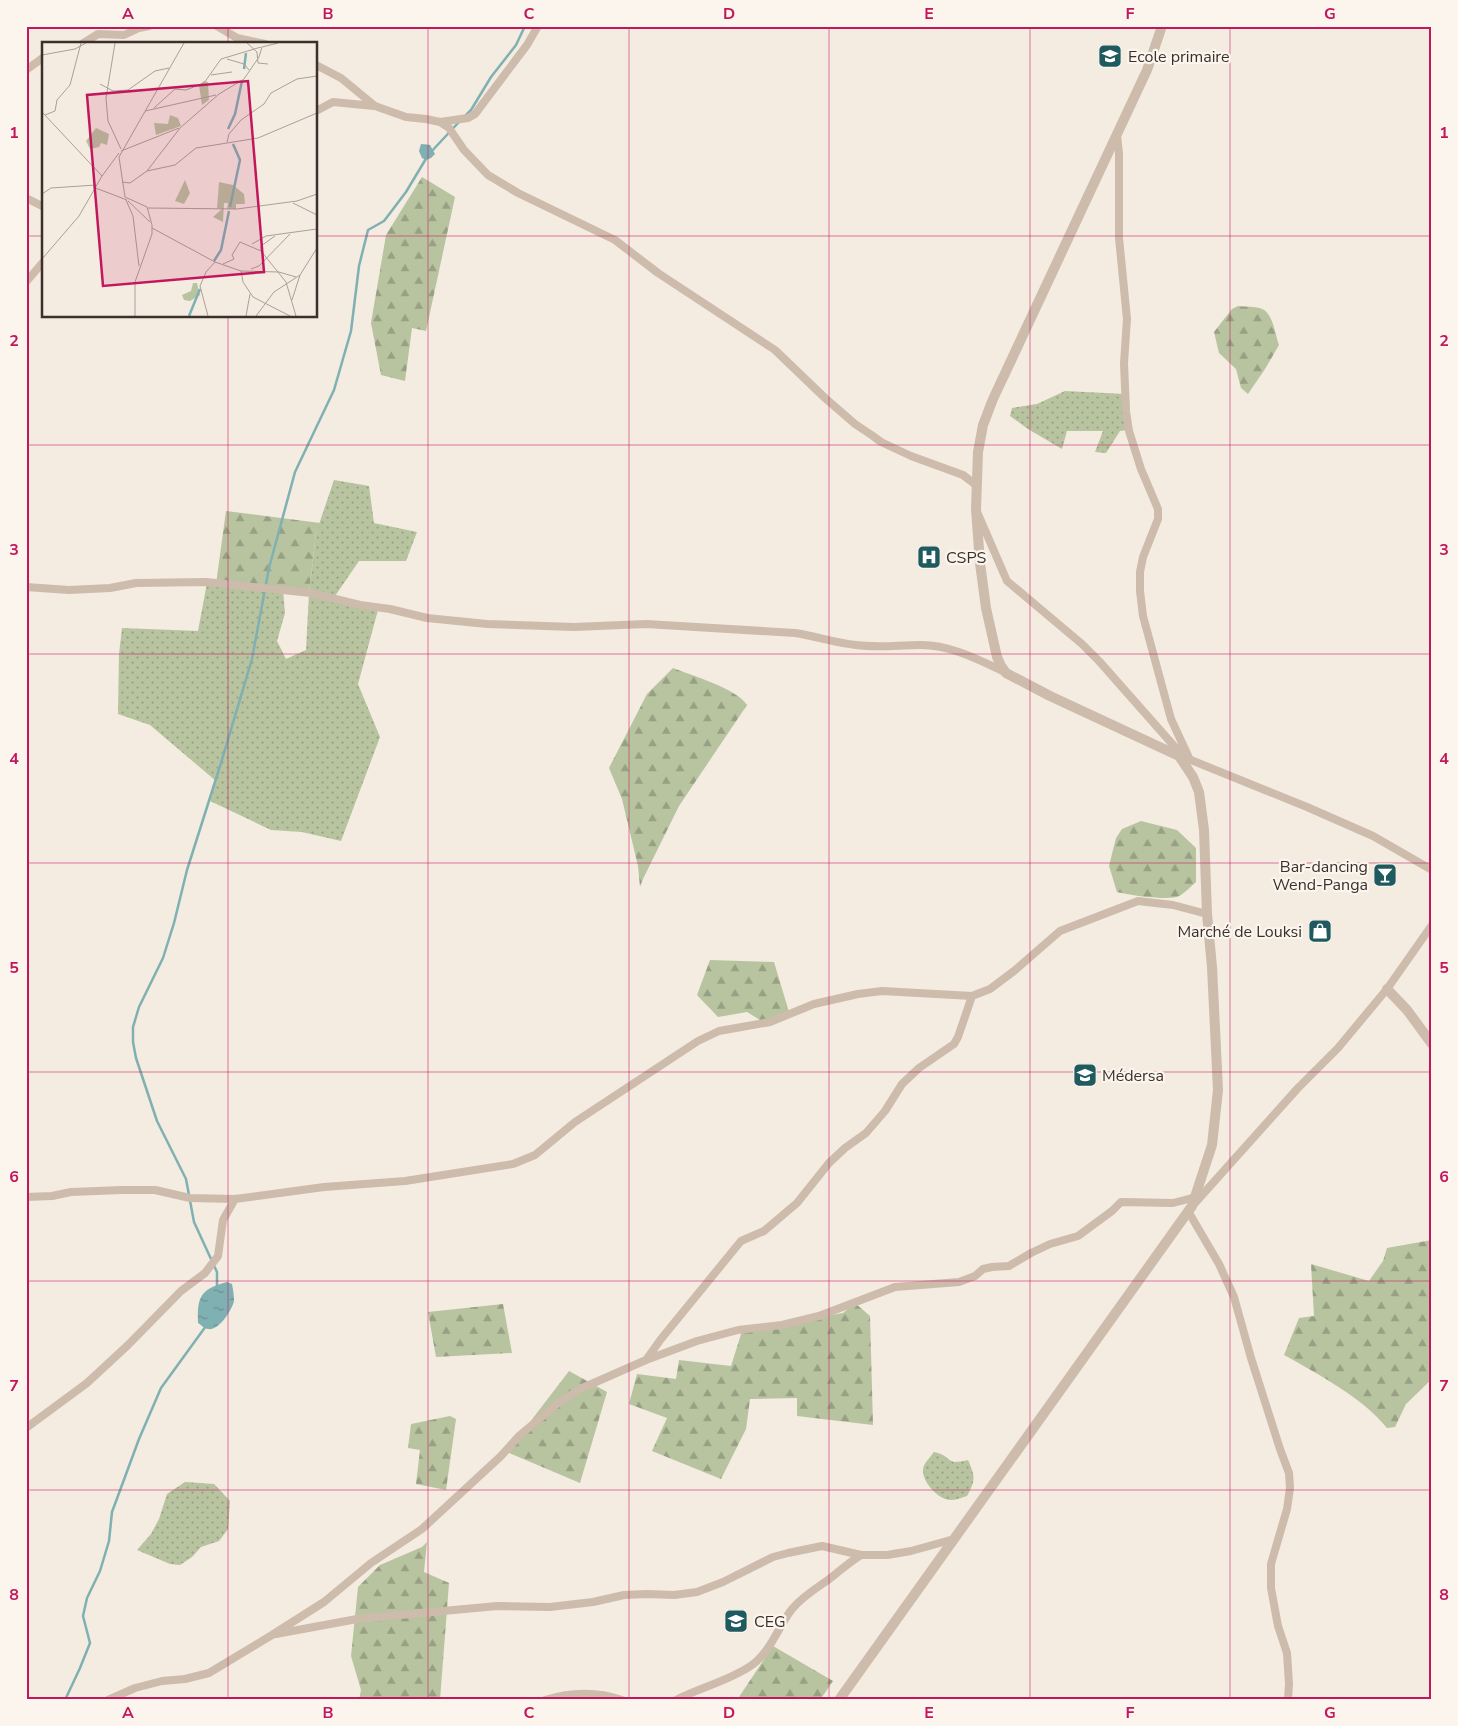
<svg xmlns="http://www.w3.org/2000/svg" width="1458" height="1726" viewBox="0 0 1458 1726" font-family="'Nunito Sans',sans-serif">
	<style>
		.grass { fill: url(#grass-dots) }
		.forest { fill: url(#forest-firs) }
		.water { fill: url(#water-ripples) }
		.lines { fill: none; stroke-linecap: round; stroke-linejoin: round }
		.stream { stroke: #7fb0b2; stroke-width: 2.5 }
		.minor { stroke: #cdbbac; stroke-width: 8 }
		.tertiary { stroke: #cdbbac; stroke-width: 10 }
		.grid { fill: none; stroke: #c2185b; stroke-width: 1; stroke-opacity: 0.55 }
		.labels { text-anchor: middle; stroke-width: 4.5; stroke-linejoin: round; paint-order: stroke }
		.poi-label { font-size: 16px; fill: #3b302b; stroke: #fbf5ee; text-anchor: start }
		.inset-river { fill: none; stroke: #7fb0b2; stroke-width: 2.5 }
		.inset-road { fill: none; stroke: #aaa098; stroke-width: 1 }
		.view { fill: #c2185b; fill-opacity: 0.15; stroke: #c2185b; stroke-width: 2.5 }
		.inset-edge { fill: none; stroke: #3b302b; stroke-width: 2.5 }
		.neatline { fill: none; stroke: #c2185b; stroke-width: 2 }
		.grid-label { font-size: 16px; text-anchor: middle; font-weight: bold; fill: #c2185b }
	</style>
	<defs>
		<pattern id="grass-dots" width="8" height="8" patternUnits="userSpaceOnUse" patternTransform="scale(1.25)"><rect width="8" height="8" fill="#b8c4a0"/><path d="M2 2h.1M6 6h.1" fill="none" stroke="#97a083" stroke-width="1.8" stroke-linecap="round"/></pattern>
		<pattern id="forest-firs" width="22" height="20" patternUnits="userSpaceOnUse" patternTransform="scale(1.25)"><rect width="22" height="20" fill="#b8c4a0"/><path d="M5 1l3.5 6h-7zM16 11l3.5 6h-7z" fill="#97a083"/></pattern>
		<pattern id="water-ripples" width="26" height="14" patternUnits="userSpaceOnUse" patternTransform="scale(1.25)"><rect width="26" height="14" fill="#7fb0b2"/><path d="M2 4q2-2 4 0t4 0M15 11q2-2 4 0t4 0" fill="none" stroke="#699091"/></pattern>
	</defs>
	<rect width="100%" height="100%" fill="#f4ebe1"/>
	<path class="grass" d="M1065,391l60,3 3,36 -8,1 -14,22 -11,-1 8,-21h-36l-5,18 -34,-20 -18,-13 2,-8 25,-4z
		M334,480l35,6 5,37 43,9 -11,29h-47l-26,38 45,11 -20,74 22,53 -39,104 -39,-9 -31,-2 -61,-29 6,-20 -66,-56 -32,-11 1,-60 3,-26 76,3 9,-48 76,7 2,23 -8,28 9,18 20,-9 3,-57 7,-60z
		M934,1452c12,2 13,8 20,10 4,0 10,-1 14,-2 7,16 8,20 -1,36 -4,1 -10,4 -15,4 -12,1 -28,-16 -29,-28 -1,-8 7,-14 11,-20z
		M185,1482l29,2 16,17 -2,28 -9,12 -18,6 -9,10 -12,8 -10,-1 -33,-14 14,-16 8,-15 8,-25z"/>
	<path class="forest" d="M422,177l33,20 -29,134 -14,-3 -7,53 -24,-6 -10,-52 15,-88z
		M1238,306c7,1 18,0 24,3 11,4 13,26 17,36l-14,24 -17,25 -7,-6 -5,-19 -17,-16 -5,-21 18,-23z
		M226,511l94,12 -4,10 -7,60 -93,-9z
		M673,668c20,8 63,20 74,37l-68,101 -36,73 -3,8 -2,-21 -16,-67 -13,-31 38,-74z
		M1141,821l36,9 19,18v34c-5,4 -9,9 -15,13 -10,7 -52,0 -64,-3l-8,-26 7,-28 6,-9z
		M710,960l64,2 15,50 -18,7 -11,1 -13,-8 -29,5 -21,-22z
		M1432,1240v139l-26,25 -11,23 -8,1c-24,-30 -69,-54 -103,-73l15,-37 15,-2 -3,-52 58,17 14,-20 4,-13z
		M855,1303l15,13 3,109 -76,-9v-18l-47,1 -4,30 -25,50 -69,-28 15,-33 -38,-14 8,-30 39,5 3,-19 52,6 11,-35 101,-18z
		M503,1304l9,49 -76,4 -8,-45z
		M569,1371l38,21 -27,91 -73,-31z
		M450,1416l6,3 -10,71 -30,-6 4,-34 -12,-2 3,-24z
		M427,1542l-3,30 25,11 -9,117h-81l2,-10 -10,-34 7,-69 22,-22 42,-18z
		M773,1646l60,35 -13,19h-83z"/>
	<path class="water" d="M421,144l9,1 5,9 -4,4 -5,2 -4,-2 -3,-7z
		M227,1282l5,2c1,5 2,11 2,17 -2,9 -15,30 -26,28 -3,0 -7,-4 -10,-6 -1,-27 3,-34 29,-41z"/>
	<g class="lines">
		<path class="stream" d="M464,117l7,-7 20,-33 25,-32 9,-19
			M430,153l29,-31
			M217,1288v-16l-23,-50 -8,-43 -29,-58 -21,-63 -3,-16v-15l6,-20 24,-49 11,-35 13,-53 34,-107 31,-104 17,-91 26,-96 39,-82 17,-59 8,-65 9,-36 16,-9 22,-29 21,-35
			M65,1700l15,-32 10,-25 -7,-27 4,-18 13,-27 9,-30 3,-29 27,-73 22,-51 45,-62"/>
		<path class="minor" d="M130,26l9,2 10,-2
			M217,26l20,12 28,6
			M82,44l16,-10 26,1 15,-7
			M316,65l25,13 34,28 31,11 20,2 14,3 9,6 15,22 24,25 30,18 97,47 43,33 117,77 50,48 30,26 18,12 8,6 30,14 52,19 13,10
			M26,70l18,-13
			M316,111l17,-9 41,4
			M440,122l28,-4 7,-4 52,-69 11,-19
			M1117,135l2,19v84l8,81 -3,44 2,48 3,20 12,38 17,40v10l-15,38 -3,15v19l3,25 28,103 19,41
			M26,198l18,9
			M26,282l18,-21
			M978,514l29,67 75,63 17,17 83,94
			M26,587l43,3 41,-2 26,-5 70,-1 105,11 49,12 30,4 37,9 60,6 87,3 72,-3 149,9c20,3 40,10 61,12 22,3 43,0 65,0 30,0 58,15 84,27
			M1186,758l121,49 66,29 59,34
			M26,1197l26,-1 19,-4 51,-2h33l35,8 45,1 89,-12 81,-6 108,-17 22,-9 40,-33 123,-81 21,-10 51,-9 44,-18 44,-10 24,-3 90,5 18,-7 24,-18 46,-40 78,-30 35,4 34,9
			M1195,1203l103,-115 40,-40 49,-59 45,-64
			M1188,1211l31,53 15,33 17,61 29,91 9,24 1,15 -3,21 -16,55v24l7,38 9,27 2,31 -1,16
			M646,1360l51,-19 41,-11 44,-5 37,-9 76,-29 64,-5 16,-6 8,-7 9,-2 17,-1 22,-13 19,-9 28,-8 34,-25 9,-9 52,1 23,-6
			M26,1428l61,-45 41,-38 53,-54 24,-18 13,-17 5,-36 12,-21
			M276,1634l81,-15 140,-13 53,1 43,-5 31,-7 23,-1 27,1 23,-3 26,-10 50,-25 15,-4 34,-7 39,9h26l24,-4 43,-12
			M108,1700l27,-12 27,-7 23,-2 24,-6 63,-38 52,-33 47,-39 51,-34 79,-73 18,-20 38,-32 23,-15 66,-29 15,-21 80,-98 23,-10 33,-28 32,-40 16,-15 21,-15 19,-22 17,-27 17,-16 35,-24 4,-7 14,-41
			M545,1700c26,-8 51,-9 77,0
			M676,1700c25,-13 53,-19 76,-35 19,-14 26,-38 40,-56 10,-12 23,-20 36,-29 12,-9 20,-17 33,-25"/>
		<path class="tertiary" d="M1387,989l20,21 25,34
			M839,1700l353,-494 20,-61 6,-55 -6,-123 -5,-53 -3,-84 -5,-38 -6,-15 -14,-21 -129,-60 -44,-23 -5,-7 -4,-9 -11,-49 -6,-45 -4,-54 2,-57 5,-27 10,-26 154,-329 15,-44"/>
	</g>
	<path class="grid" d="M228,26v18M428,26v1674M629,26v1674M829,26v1674M1030,26v1674M1230,26v1674M26,236h18M316,236h1116M228,316v1384M26,445h1406M26,654h1406M26,863h1406M26,1072h1406M26,1281h1406M26,1490h1406"/>
	<defs>
		<g id="school-square" transform="scale(1.25)"><rect x="-9" y="-9" width="18" height="18" rx="4" fill="#1f5a5e" stroke="#fbf5ee"/><path d="M0-5L7-2L0 1L-7-2ZM-4 1L0 2.5L4 1V4Q0 6-4 4Z" fill="#fff"/></g>
		<g id="hospital-square" transform="scale(1.25)"><rect x="-9" y="-9" width="18" height="18" rx="4" fill="#1f5a5e" stroke="#fbf5ee"/><path d="M-5-5h3v3.5h4V-5h3V5h-3V1.5h-4V5h-3Z" fill="#fff"/></g>
		<g id="bar-square" transform="scale(1.25)"><rect x="-9" y="-9" width="18" height="18" rx="4" fill="#1f5a5e" stroke="#fbf5ee"/><path d="M-6-5H6L.8 .8V4.5H3.5V6h-7V4.5H-.8V.8Z" fill="#fff"/></g>
		<g id="shop-square" transform="scale(1.25)"><rect x="-9" y="-9" width="18" height="18" rx="4" fill="#1f5a5e" stroke="#fbf5ee"/><path d="M-5-2.5h2.3a2.7 3.5 0 0 1 5.4 0H5L5.5 6h-11ZM-1.5-2.5h3a1.5 2.3 0 0 0-3 0Z" fill="#fff"/></g>
	</defs>
	<g fill-rule="evenodd">
		<use href="#school-square" x="1110" y="56"/>
		<use href="#hospital-square" x="929" y="557"/>
		<use href="#bar-square" x="1385" y="875"/>
		<use href="#shop-square" x="1320" y="931"/>
		<use href="#school-square" x="1085" y="1075"/>
		<use href="#school-square" x="736" y="1621"/>
	</g>
	<g class="labels">
		<g class="poi-label">
			<text x="1128" y="62">Ecole primaire</text>
			<text x="946" y="563">CSPS</text>
			<text x="1368" y="872" text-anchor="end">Bar-dancing<tspan x="1368" dy="18">Wend-Panga</tspan></text>
			<text x="1302" y="937" text-anchor="end">Marché de Louksi</text>
			<text x="1102" y="1081">Médersa</text>
			<text x="754" y="1627">CEG</text>
		</g>
	</g>
	<g transform="translate(42 42)">
		<rect width="275" height="275" fill="#f4ebe1"/>
		<path d="M177,140l14,3 11,9 1,10h-9v5h-9l1,-6h-4l-1,19 -10,-5 9,-8 -5,-1z" fill="#b8c4a0"/>
		<path d="M162,39l4,1 1,18 -7,5 -3,-20zM128,73l8,3 3,8 -25,9 -2,-12 14,1zM54,86l13,6 -2,11 -6,-2 -2,4 -9,2 -4,-8zM143,138l5,13 -6,11 -9,-3zM151,241h4l3,12 -10,6 -6,-1 -2,-5 9,-4z" fill="#b8c4a0"/>
		<path class="inset-river" d="M202,27l2,-16M186,87l7,-15 7,-33M188,165l10,-47 -7,-16M172,219l7,-11 8,-39M147,274l11,-27"/>
		<path class="inset-road" d="M73,1l-9,55 2,23 13,28M205,1l10,9 1,11 10,1M0,13l33,-6 11,-6M185,17l17,5 5,6M169,33l21,-3M58,42l13,7 15,-1 27,-19 14,-3M112,66l21,-19 11,1 18,-7 17,-24 40,-12M103,69l71,-16M0,70l60,64M3,73l10,-4 2,-11 13,-15 11,-42M185,100l2,-8 12,-14 23,-16 7,-11 26,-14 20,-3M79,109l58,-23M105,129l33,-43 39,-34 25,-15 15,-22 3,-10 16,-4M80,140l8,1 17,-12 28,-6 21,-17 62,-10 59,-25M51,145l34,13M0,152l9,-6 45,-3M84,158l7,16 6,50M86,159l22,21M251,161l24,12M106,166l89,1 60,-8 20,-7M110,186l63,34 26,9 2,11 10,15 37,19M210,202l14,-8 51,-7M219,208v-4l14,-10M0,217l37,-43 23,-40 17,-23M181,222l11,-5 -2,-4 8,-13 21,9 25,31 10,34M209,227l8,-3 31,-32M199,229l38,1 17,5M250,258l8,-25M93,274v-34l17,-48v-9l-5,-18 -22,-10 -6,-40 65,-114M166,274l-8,-30 6,-14 9,-10M204,274l4,-22M214,274l18,-24 26,-17 17,-27"/>
		<path class="view" d="M206,39l16,191 -161,14 -16,-191z"/>
		<rect width="275" height="275" class="inset-edge"/>
	</g>
	<rect width="1458" height="1726" fill="none" stroke="#fbf5ee" stroke-width="55"/>
	<rect x="28" y="28" width="1402" height="1670" class="neatline"/>
	<g class="grid-label">
		<text x="128" y="19">A</text>
		<text x="328" y="19">B</text>
		<text x="529" y="19">C</text>
		<text x="729" y="19">D</text>
		<text x="929" y="19">E</text>
		<text x="1130" y="19">F</text>
		<text x="1330" y="19">G</text>
		<text x="14" y="138">1</text>
		<text x="1444" y="138">1</text>
		<text x="14" y="346">2</text>
		<text x="1444" y="346">2</text>
		<text x="14" y="555">3</text>
		<text x="1444" y="555">3</text>
		<text x="14" y="764">4</text>
		<text x="1444" y="764">4</text>
		<text x="14" y="973">5</text>
		<text x="1444" y="973">5</text>
		<text x="14" y="1182">6</text>
		<text x="1444" y="1182">6</text>
		<text x="14" y="1391">7</text>
		<text x="1444" y="1391">7</text>
		<text x="14" y="1600">8</text>
		<text x="1444" y="1600">8</text>
		<text x="128" y="1718">A</text>
		<text x="328" y="1718">B</text>
		<text x="529" y="1718">C</text>
		<text x="729" y="1718">D</text>
		<text x="929" y="1718">E</text>
		<text x="1130" y="1718">F</text>
		<text x="1330" y="1718">G</text>
	</g>
</svg>
